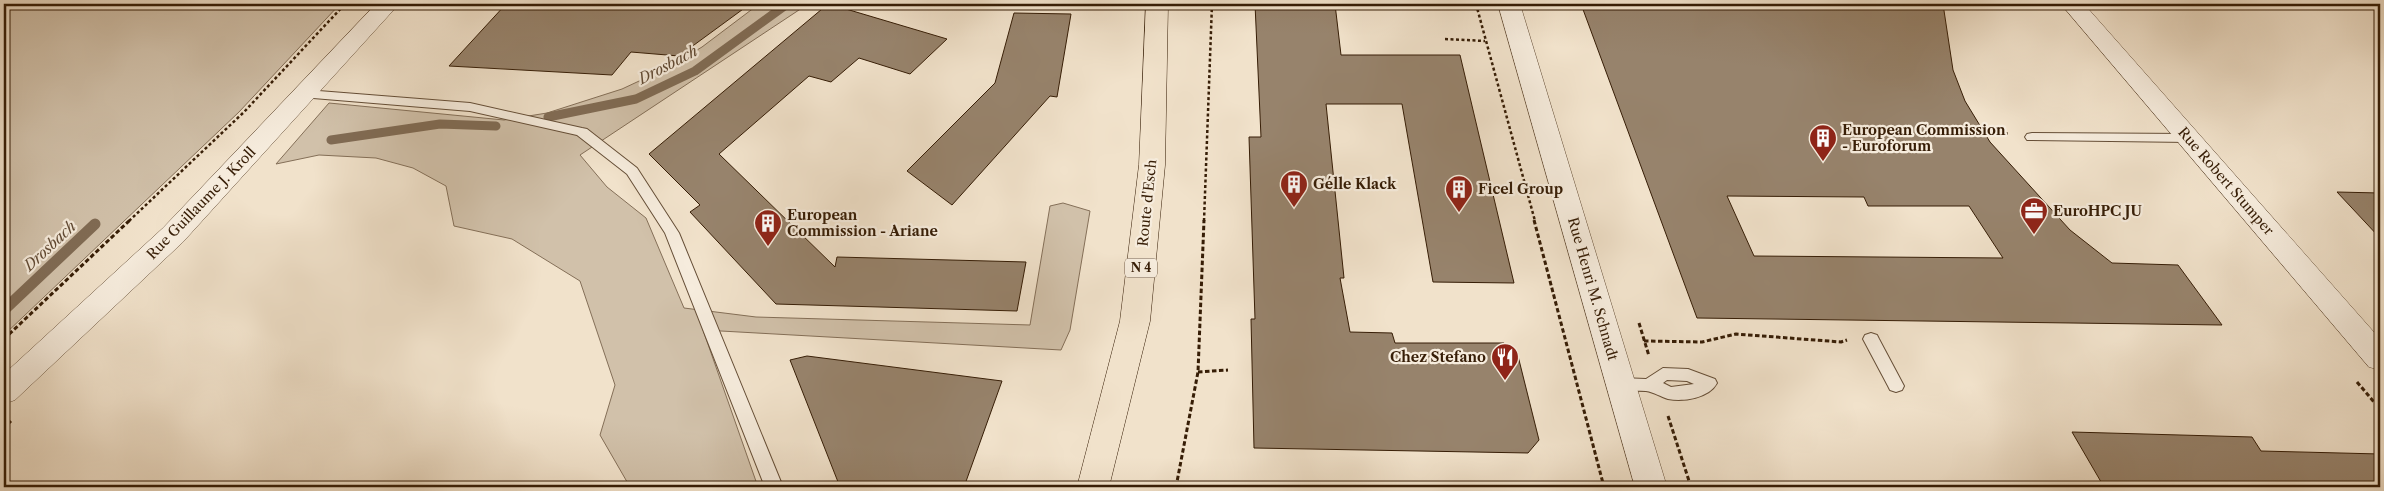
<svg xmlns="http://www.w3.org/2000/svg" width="2384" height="491" viewBox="0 0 2384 491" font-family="'Libre Caslon Text',serif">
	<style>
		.green { fill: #d1c1aa; stroke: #846f58 }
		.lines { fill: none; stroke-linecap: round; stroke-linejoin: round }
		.stream-far1 { stroke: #806b54; stroke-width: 9 }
		.stream { stroke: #806b54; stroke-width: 11 }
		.building { fill: #97836c; stroke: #361d06; fill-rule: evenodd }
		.lane-casing { stroke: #654e37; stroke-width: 2 }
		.street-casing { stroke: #654e37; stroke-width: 1 }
		.primary-casing { stroke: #361d06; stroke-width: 1 }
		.path-far1 { stroke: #361d06; stroke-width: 2.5; stroke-dasharray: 3 2.5; stroke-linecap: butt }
		.path { stroke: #361d06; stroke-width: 3; stroke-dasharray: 4.5 2.5; stroke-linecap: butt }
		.lane { fill: #f6ecdd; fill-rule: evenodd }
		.street { fill: #f6ecdd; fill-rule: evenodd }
		.primary { fill: #f1e2cb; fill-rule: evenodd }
		.labels { text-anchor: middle; stroke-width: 4.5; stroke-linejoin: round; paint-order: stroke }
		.shield { fill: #f6ecdd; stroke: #705b46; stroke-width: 1 }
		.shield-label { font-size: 12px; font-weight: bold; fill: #361d06 }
		.poi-label { font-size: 14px; font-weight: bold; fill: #361d06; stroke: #f6ecdd; text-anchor: start }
		.street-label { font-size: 14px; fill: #361d06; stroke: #f6ecdd }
		.water-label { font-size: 15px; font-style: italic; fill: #614a34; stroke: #f6ecdd }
	</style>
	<rect width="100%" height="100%" fill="#f1e2cb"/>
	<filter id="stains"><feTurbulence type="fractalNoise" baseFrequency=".004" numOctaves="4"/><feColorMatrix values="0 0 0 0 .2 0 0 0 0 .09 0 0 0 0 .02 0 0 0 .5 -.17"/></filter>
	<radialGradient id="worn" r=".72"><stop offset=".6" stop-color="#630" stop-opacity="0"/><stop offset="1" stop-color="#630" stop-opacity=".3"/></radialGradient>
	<path class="green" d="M4,4h336l-101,108 -235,223z
		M759,4h49l-228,151 27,32 39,31 38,90 72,9 274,8 20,-119 13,-3 27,8 -20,119 -9,20 -358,-20 55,157h-128l-30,-52 15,-50 -35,-104 -68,-42 -58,-13 -8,-40 -33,-18 -37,-10 -57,-3 -43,9 53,-61 175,17 43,-7 75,-24 45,-21 35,-21z"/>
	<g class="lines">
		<path class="stream-far1" d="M548,117l88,-18 59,-28 92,-67
			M331,140l109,-16 56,2"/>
		<path class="stream" d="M4,310l91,-86"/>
	</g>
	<path class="building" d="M506,4h244l-71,52 -48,-4 -19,23 -163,-9z
		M1255,4h80l6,51h119l54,228 -81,-1 -31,-178h-76l18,174h-4l10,54 42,1 3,10h109l14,13 21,84 -11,13 -274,-5 -3,-129h4l-6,-182h12z
		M1581,4h362l10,66 12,31 25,41 80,88 42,33 66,2 44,60 -525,-7zM1727,196l137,1 4,9h101l34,52 -249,-2z
		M822,9h24l101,30 -37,35 -51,-16 -28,24 -22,-6 -90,78 116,113 2,-10 189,5 -9,49 -241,-7 -86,-92 10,-7 -51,-51z
		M1014,13l57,1 -14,83 -7,-1 -98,109 -45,-34 88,-88z
		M2337,192l43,1v45z
		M807,356l195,25 -38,106h-124l-50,-127z
		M2072,432l180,5 9,14 119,3v33h-276z"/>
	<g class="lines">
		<g class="lane-casing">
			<path id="lane" d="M306,90l164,13 112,25 5,1 50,39 42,65 104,254h-18l-100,-254 -38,-59 -50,-39 -107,-24 -169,-14 -2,-3z
				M2032,133l157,1 7,4 -7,4 -162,-2 -2,-3 2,-3z
				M1871,333l6,2 2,4 25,47 -2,4 -6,2 -6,-2 -2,-4 -25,-47 2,-4z
				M1663,368l25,1 27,10 2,4c-8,15 -33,19 -49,16 -7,-2 -14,-7 -22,-8 -10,-1 -21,1 -31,-3l-2,-4 2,-4 6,-2 25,1zM1667,380l20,1 7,3 -23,3 -8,-4z"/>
		</g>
		<g class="street-casing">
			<path id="street" d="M376,4h23l-216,238 -168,158 -11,4v-30l159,-146z
				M1498,4h22l147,483h-32z
				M2061,4h23l296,335v31l-11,-3z"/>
		</g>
		<g class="primary-casing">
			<path id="primary" d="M1146,4h22l-3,161 -15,156 -41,166h-32l43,-166 19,-156z"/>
		</g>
		<path class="path-far1" d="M1476,4l59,217
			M1445,39l40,2
			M1983,132l27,2
			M129,221l115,-109 101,-108
			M1204,221l8,-217"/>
		<path class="path" d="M1534,220l70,267
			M1639,323l10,33
			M4,339l126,-119
			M1644,341l58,1 34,-8 105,8 6,-2
			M1198,372l30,-2
			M2357,382l23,27
			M1668,416l23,71
			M4,428l7,-7
			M1176,487l22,-115 6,-152"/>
		<use href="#lane" class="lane"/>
		<use href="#street" class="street"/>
		<use href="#primary" class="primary"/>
	</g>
	<defs>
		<g id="building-pin" transform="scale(1.4375)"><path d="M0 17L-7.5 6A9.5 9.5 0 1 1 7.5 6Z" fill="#8f2418" stroke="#f6ecdd"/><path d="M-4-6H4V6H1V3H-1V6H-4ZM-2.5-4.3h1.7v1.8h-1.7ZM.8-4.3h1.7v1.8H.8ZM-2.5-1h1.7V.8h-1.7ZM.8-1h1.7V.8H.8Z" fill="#fff"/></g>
		<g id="office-pin" transform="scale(1.4375)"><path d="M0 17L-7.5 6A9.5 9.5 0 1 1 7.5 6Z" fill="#8f2418" stroke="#f6ecdd"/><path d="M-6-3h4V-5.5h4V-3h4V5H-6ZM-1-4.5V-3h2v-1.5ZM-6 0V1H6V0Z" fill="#fff"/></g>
		<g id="restaurant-pin" transform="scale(1.4375)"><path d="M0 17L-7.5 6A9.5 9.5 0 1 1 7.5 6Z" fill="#8f2418" stroke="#f6ecdd"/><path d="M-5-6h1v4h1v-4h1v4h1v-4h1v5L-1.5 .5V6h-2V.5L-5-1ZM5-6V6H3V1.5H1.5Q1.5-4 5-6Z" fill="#fff"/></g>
	</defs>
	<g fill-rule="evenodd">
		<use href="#building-pin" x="1823" y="138"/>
		<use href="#building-pin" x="1294" y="184"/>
		<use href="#building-pin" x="1459" y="189"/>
		<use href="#office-pin" x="2034" y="211"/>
		<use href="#building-pin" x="768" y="223"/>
		<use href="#restaurant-pin" x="1505" y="357"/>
	</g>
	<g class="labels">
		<rect class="shield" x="1125" y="258.5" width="32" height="19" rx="4"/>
		<g class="shield-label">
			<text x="1141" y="272">N 4</text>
		</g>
		<g class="poi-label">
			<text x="1842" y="135">European Commission<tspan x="1842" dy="16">- Euroforum</tspan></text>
			<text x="1313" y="189">Gélle Klack</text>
			<text x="1478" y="194">Ficel Group</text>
			<text x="2053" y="216">EuroHPC JU</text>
			<text x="787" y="220">European<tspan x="787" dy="16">Commission - Ariane</tspan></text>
			<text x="1486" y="362" text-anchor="end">Chez Stefano</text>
		</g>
		<g class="street-label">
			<text transform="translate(2226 181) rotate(49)" y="5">Rue Robert Stumper</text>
			<text transform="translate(201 203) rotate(-46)" y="5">Rue Guillaume J. Kroll</text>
			<text transform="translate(1147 203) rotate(-84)" y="5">Route d'Esch</text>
			<text transform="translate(1593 289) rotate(74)" y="5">Rue Henri M. Schnadt</text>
		</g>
		<g class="water-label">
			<text transform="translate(668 65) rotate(-28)" y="5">Drosbach</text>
			<text transform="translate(50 246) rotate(-43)" y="5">Drosbach</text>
		</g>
	</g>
	<rect width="2384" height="491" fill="none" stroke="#f1e2cb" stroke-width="20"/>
	<rect x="5" y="5" width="2374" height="481" fill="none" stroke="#361d06" stroke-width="2.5"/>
	<rect x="10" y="10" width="2364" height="471" fill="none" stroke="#361d06"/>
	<rect width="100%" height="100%" filter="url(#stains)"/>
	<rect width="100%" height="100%" fill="url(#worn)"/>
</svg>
